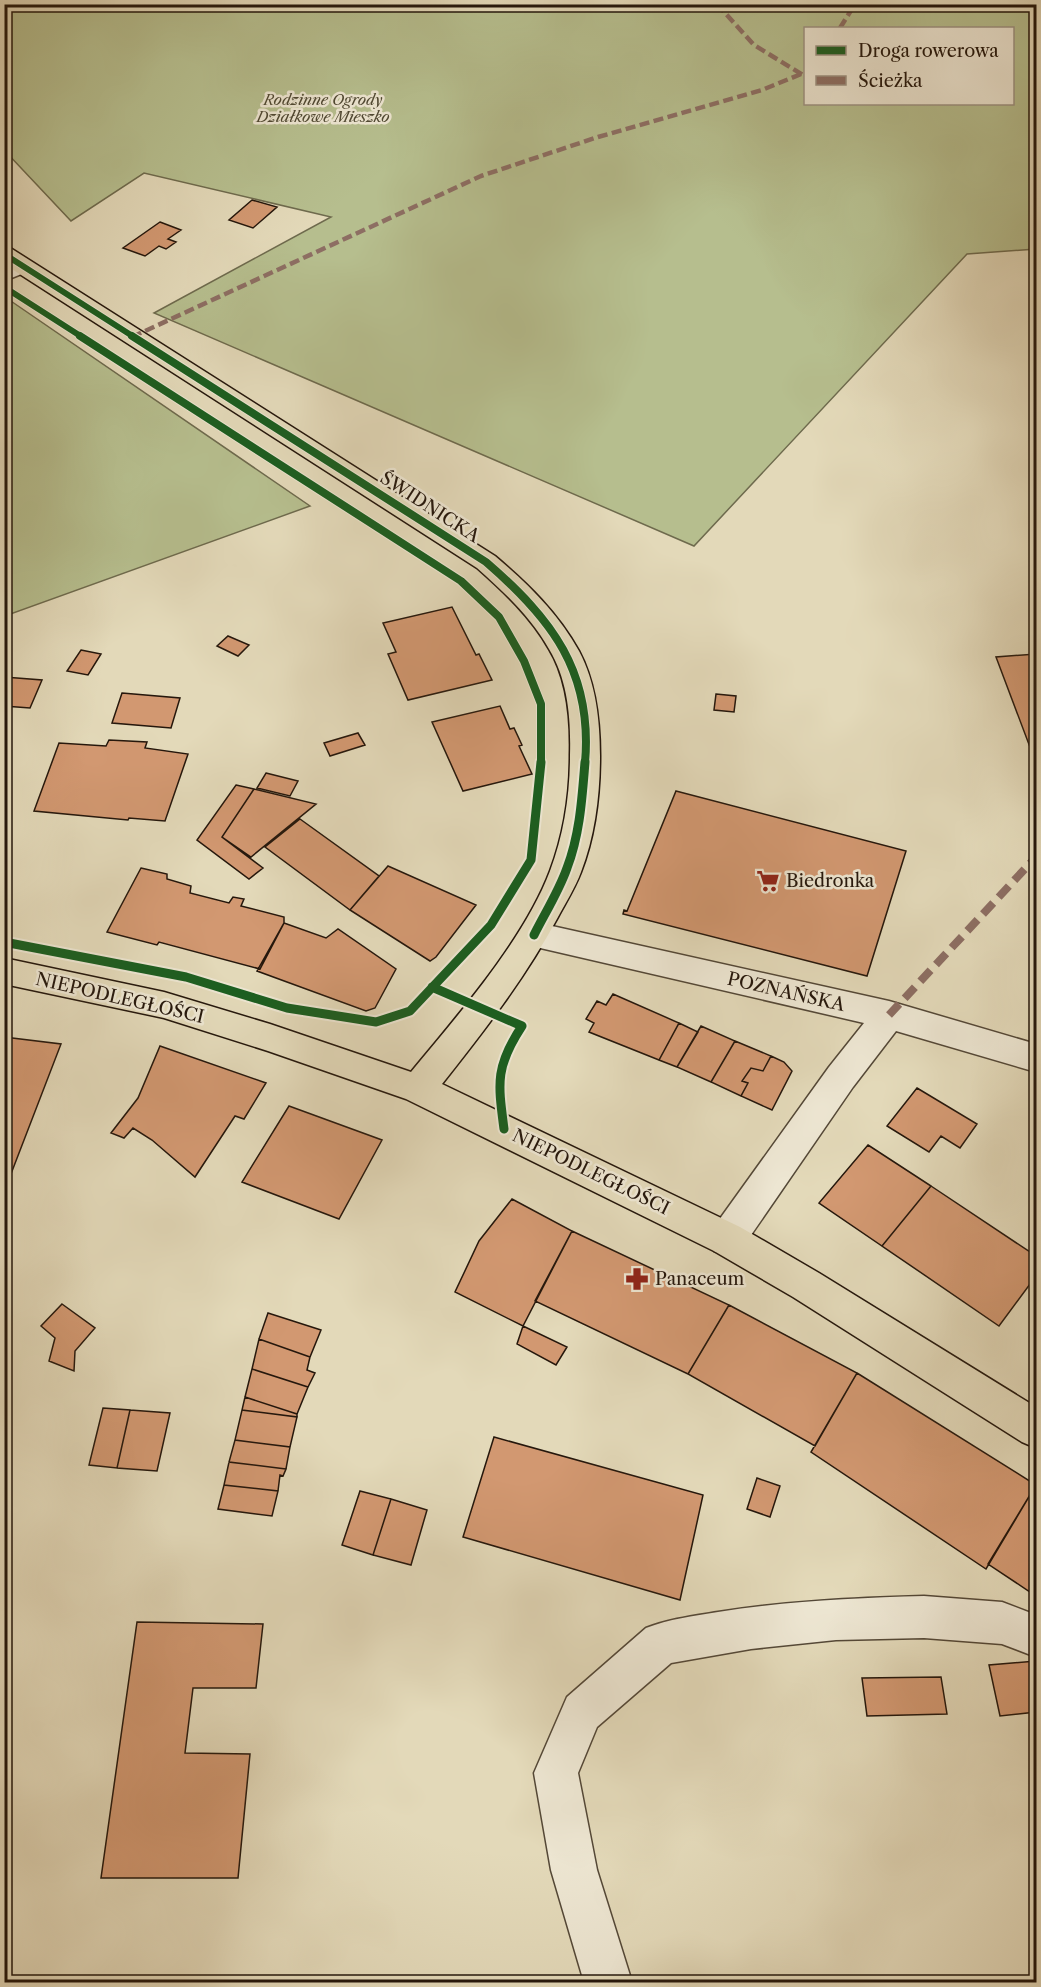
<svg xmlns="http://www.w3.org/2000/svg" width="1041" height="1987" viewBox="0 0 1041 1987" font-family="'Libre Caslon Text',serif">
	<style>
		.green { fill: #b6be8e; stroke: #6e6a4d; stroke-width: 1.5; fill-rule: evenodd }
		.building { fill: #d29871; stroke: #25170c; stroke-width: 1.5 }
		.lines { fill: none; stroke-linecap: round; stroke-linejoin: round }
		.minor-casing { stroke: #544837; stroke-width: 3 }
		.major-casing { stroke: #25170c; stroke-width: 3 }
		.minor { fill: #ede6d2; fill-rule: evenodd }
		.major { fill: #e3d9b9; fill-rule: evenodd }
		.quiet-far2 { stroke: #8d6e63; stroke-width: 4.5; stroke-dasharray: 10 4.5; stroke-linecap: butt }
		.quiet-far1 { stroke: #8d6e63; stroke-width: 6; stroke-dasharray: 12 6; stroke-linecap: butt }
		.quiet { stroke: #8d6e63; stroke-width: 8; stroke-dasharray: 15 8; stroke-linecap: butt }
		.cycleway-far2-casing { stroke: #ede6d2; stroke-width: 8 }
		.cycleway-far1-casing { stroke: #ede6d2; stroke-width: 10 }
		.cycleway-casing { stroke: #ede6d2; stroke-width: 13 }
		.cycleway-far2 { stroke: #1b5e20; stroke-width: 6 }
		.cycleway-far1 { stroke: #1b5e20; stroke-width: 8 }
		.cycleway { stroke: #1b5e20; stroke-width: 9 }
		.labels { text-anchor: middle; stroke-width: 5; stroke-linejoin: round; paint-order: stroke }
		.far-park-label { font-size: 15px; font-style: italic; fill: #504933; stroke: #ede6d2 }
		.street-label { font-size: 18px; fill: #25170c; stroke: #ede6d2 }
		.poi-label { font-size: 18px; fill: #25170c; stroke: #ede6d2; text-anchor: start }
	</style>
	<rect width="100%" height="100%" fill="#e3d9b9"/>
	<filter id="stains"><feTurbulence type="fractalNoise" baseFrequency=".00333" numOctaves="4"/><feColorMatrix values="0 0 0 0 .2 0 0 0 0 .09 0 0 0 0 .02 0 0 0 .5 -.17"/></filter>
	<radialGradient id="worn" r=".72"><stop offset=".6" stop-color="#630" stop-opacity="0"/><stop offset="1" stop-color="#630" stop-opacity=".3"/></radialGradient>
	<path class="green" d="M5,4l1031,1v244l-69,5 -273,292 -540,-233 177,-96 -187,-44 -73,48 -66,-70zM806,28h206v76h-206z
		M5,297l305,209 -305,110z"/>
	<path class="building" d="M252,200l25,7 -24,21 -24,-8z
		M160,222l21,8 -13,9 8,3 -10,7 -7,-3 -14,10 -22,-8z
		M452,607l24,48 3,-1 13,26 -84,20 -20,-46 8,-2 -13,-29z
		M228,636l21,9 -11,11 -21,-10z
		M81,650l20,4 -13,21 -21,-4z
		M1036,654v109l-40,-106z
		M4,677l38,3 -12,28 -26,-2z
		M122,693l58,5 -9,30 -59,-5z
		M716,694l20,2 -2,16 -20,-2z
		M500,706l10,23 4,-1 8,17 -3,1 13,28 -69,17 -31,-69z
		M358,733l7,12 -35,11 -6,-13z
		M109,740l38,2 -2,6 43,6 -23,67 -36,-3 -1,2 -94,-9 25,-68 47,3z
		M266,773l32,8 -8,15 -33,-8z
		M236,785l18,4 -32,48 41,31 -14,11 -52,-39z
		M254,789l62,15 -65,53 -29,-20z
		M676,791l230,60 -39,125 -244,-62 1,-4 3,1z
		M300,819l79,57 -29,34 -85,-63z
		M388,866l88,39 -40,52 -6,4 -80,-51z
		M141,868l26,6v5l24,7 -1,7 39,10 4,-6 11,2 -3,7 43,11v6l-24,46 -101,-27 -2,3 -50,-13z
		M284,923l42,15 12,-9 58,40 -21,39 -9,3 -109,-40z
		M613,994l66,29 -20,37 -70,-28 5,-9 -8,-4 11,-18 9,4z
		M679,1023l19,9 -21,35 -18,-7z
		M701,1026l34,15 -24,41 -34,-15z
		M4,1037l57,7 -57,148z
		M735,1041l36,15 -8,15 -12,-3 -9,13 6,2 -7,13 -30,-14z
		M160,1046l106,37 -22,36 -9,-3 -40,61 -43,-37 -19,-12 -9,10 -13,-5 27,-35z
		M771,1056l13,6 8,9 -20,39 -31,-14 7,-13 -6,-2 9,-13 12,3z
		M917,1088l60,36 -17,24 -19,-12 -12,16 -42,-26z
		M289,1106l93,34 -43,79 -97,-37z
		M868,1145l63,41 -49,60 -63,-43z
		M931,1186l105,70v20l-37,50 -117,-80z
		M512,1199l60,32 -49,95 -68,-34 24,-51z
		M572,1231l157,74 -41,69 -153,-73z
		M62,1304l33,24 -20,23 -1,20 -25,-10 6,-23 -14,-12z
		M729,1305l128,68 -42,73 -127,-72z
		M268,1313l53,17 -11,27 -51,-18z
		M523,1326l44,21 -11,18 -39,-21z
		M259,1339l51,18 -3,13 8,3 -7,14 -56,-18z
		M252,1369l56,18 -11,27 -52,-17z
		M857,1373l179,112 -50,84 -175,-117z
		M245,1397l52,17v3l-55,-7z
		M103,1408l27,2 -13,58 -28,-3z
		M130,1410l40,3 -13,58 -40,-3z
		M242,1410l55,7 -7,30 -55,-7z
		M494,1437l209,58 -23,105 -217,-63z
		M235,1440l55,7 -4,22 -57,-7z
		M229,1462l57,7 -3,7 -3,-1 -2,16 -54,-6z
		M757,1478l23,8 -10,31 -23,-8z
		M224,1485l54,6 -6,25 -54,-7z
		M1036,1485v111l-48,-32z
		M360,1491l31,8 -18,56 -31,-10z
		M391,1499l36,11 -16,55 -38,-10z
		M137,1622l126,2 -7,64h-63l-8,65 65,1 -12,124h-137z
		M1036,1661v51l-36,4 -11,-51z
		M941,1677l6,37 -80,2 -5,-38z"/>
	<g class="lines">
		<g class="minor-casing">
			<path id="minor" d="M21,259l8,2 3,5 -3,5 -25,10v-16z
				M534,922l355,79 147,43v28l-140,-41 -43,56 -113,164 -13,4 -13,-4 -5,-12 5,-12 115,-160 35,-44 -341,-79 -5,-9 5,-9z
				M924,1596l78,6 34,13v42l-34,-13 -78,-6 -88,2 -85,9 -80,14 -74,64 -19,46 19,97 35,112h-48l-33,-112 -17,-97 33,-76 79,-69c23,-9 47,-12 72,-16 68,-11 137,-14 206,-16z"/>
		</g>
		<g class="major-casing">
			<path id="major" d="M4,247l8,2 483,307c33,28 63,57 84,95 17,32 21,69 21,105 0,39 -5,80 -19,116 -6,16 -15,30 -23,45 -32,60 -74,114 -116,167l298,143 79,46 217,134v41l-14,-6 -229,-145 -79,-46 -308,-152 -138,-48 -104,-33 -160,-34v-26l160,34 106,32 141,48c47,-57 113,-132 139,-201 14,-37 20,-77 20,-116 1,-36 -2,-75 -21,-106 -18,-32 -45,-57 -72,-81l-473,-304z"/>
		</g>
		<use href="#minor" class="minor"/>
		<use href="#major" class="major"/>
		<path class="quiet-far2" d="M717,4l37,41 49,30
			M840,28l15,-24
			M132,337l349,-161 117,-39 164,-47 44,-18"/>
		<path class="quiet-far1" d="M132,337l3,-1"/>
		<path class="quiet" d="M889,1015l147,-158"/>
		<g class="cycleway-far2-casing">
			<path id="cycleway-far2" d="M4,254l130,83
				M4,287l78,50"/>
		</g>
		<g class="cycleway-far1-casing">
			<path id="cycleway-far1" d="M80,336l381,245 38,36 25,44 17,43v59
				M132,336l354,226c66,57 107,110 99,201"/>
		</g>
		<g class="cycleway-casing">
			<path id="cycleway" d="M534,935c11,-22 25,-44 33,-67 13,-34 15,-70 18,-106
				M4,942l182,35 101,31 89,14 34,-11 81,-86 40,-65 10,-98
				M432,987l90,39c-27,41 -24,57 -18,103"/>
		</g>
		<use href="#cycleway-far2" class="cycleway-far2"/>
		<use href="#cycleway-far1" class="cycleway-far1"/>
		<use href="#cycleway" class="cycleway"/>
	</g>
	<defs>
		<g id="supermarket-bare" transform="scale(1.8)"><path d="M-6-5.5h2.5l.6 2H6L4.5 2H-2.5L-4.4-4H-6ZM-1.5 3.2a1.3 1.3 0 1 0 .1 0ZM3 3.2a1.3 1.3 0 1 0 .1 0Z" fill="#8f2418" stroke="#ede6d2" stroke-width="2.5" paint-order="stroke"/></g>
		<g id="pharmacy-bare" transform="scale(1.8)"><path d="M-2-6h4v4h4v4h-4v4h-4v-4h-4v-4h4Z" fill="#8f2418" stroke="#ede6d2" stroke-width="2.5" paint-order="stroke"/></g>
	</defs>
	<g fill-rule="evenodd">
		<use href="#supermarket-bare" x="768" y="881"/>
		<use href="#pharmacy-bare" x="637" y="1279"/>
	</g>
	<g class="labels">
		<g class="far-park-label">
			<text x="323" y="105">Rodzinne Ogrody<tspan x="323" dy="17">Działkowe Mieszko</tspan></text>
		</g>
		<g class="street-label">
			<text transform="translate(430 507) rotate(33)" y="6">ŚWIDNICKA</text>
			<text transform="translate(786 992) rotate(13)" y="6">POZNAŃSKA</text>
			<text transform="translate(120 998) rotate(13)" y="6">NIEPODLEGŁOŚCI</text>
			<text transform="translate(591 1172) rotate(26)" y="6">NIEPODLEGŁOŚCI</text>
		</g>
		<g class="poi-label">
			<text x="786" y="887">Biedronka</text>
			<text x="655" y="1285">Panaceum</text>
		</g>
	</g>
	<rect width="1041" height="1987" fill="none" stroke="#e3d9b9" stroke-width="24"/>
	<rect x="6" y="6" width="1029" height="1975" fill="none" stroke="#25170c" stroke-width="3"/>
	<rect x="12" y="12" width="1017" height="1963" fill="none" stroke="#25170c" stroke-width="1.5"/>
	<rect x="804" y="27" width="210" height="78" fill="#ede6d2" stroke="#9d9383" stroke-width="1.5"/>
	<rect x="816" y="46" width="30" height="9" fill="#1b5e20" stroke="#9d9383" stroke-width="1.5"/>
	<text x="858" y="57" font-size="18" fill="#25170c">Droga rowerowa</text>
	<rect x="816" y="76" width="30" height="9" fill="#8d6e63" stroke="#9d9383" stroke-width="1.5"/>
	<text x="858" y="87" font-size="18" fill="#25170c">Ścieżka</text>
	<rect width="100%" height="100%" filter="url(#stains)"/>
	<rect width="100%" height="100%" fill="url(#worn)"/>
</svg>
